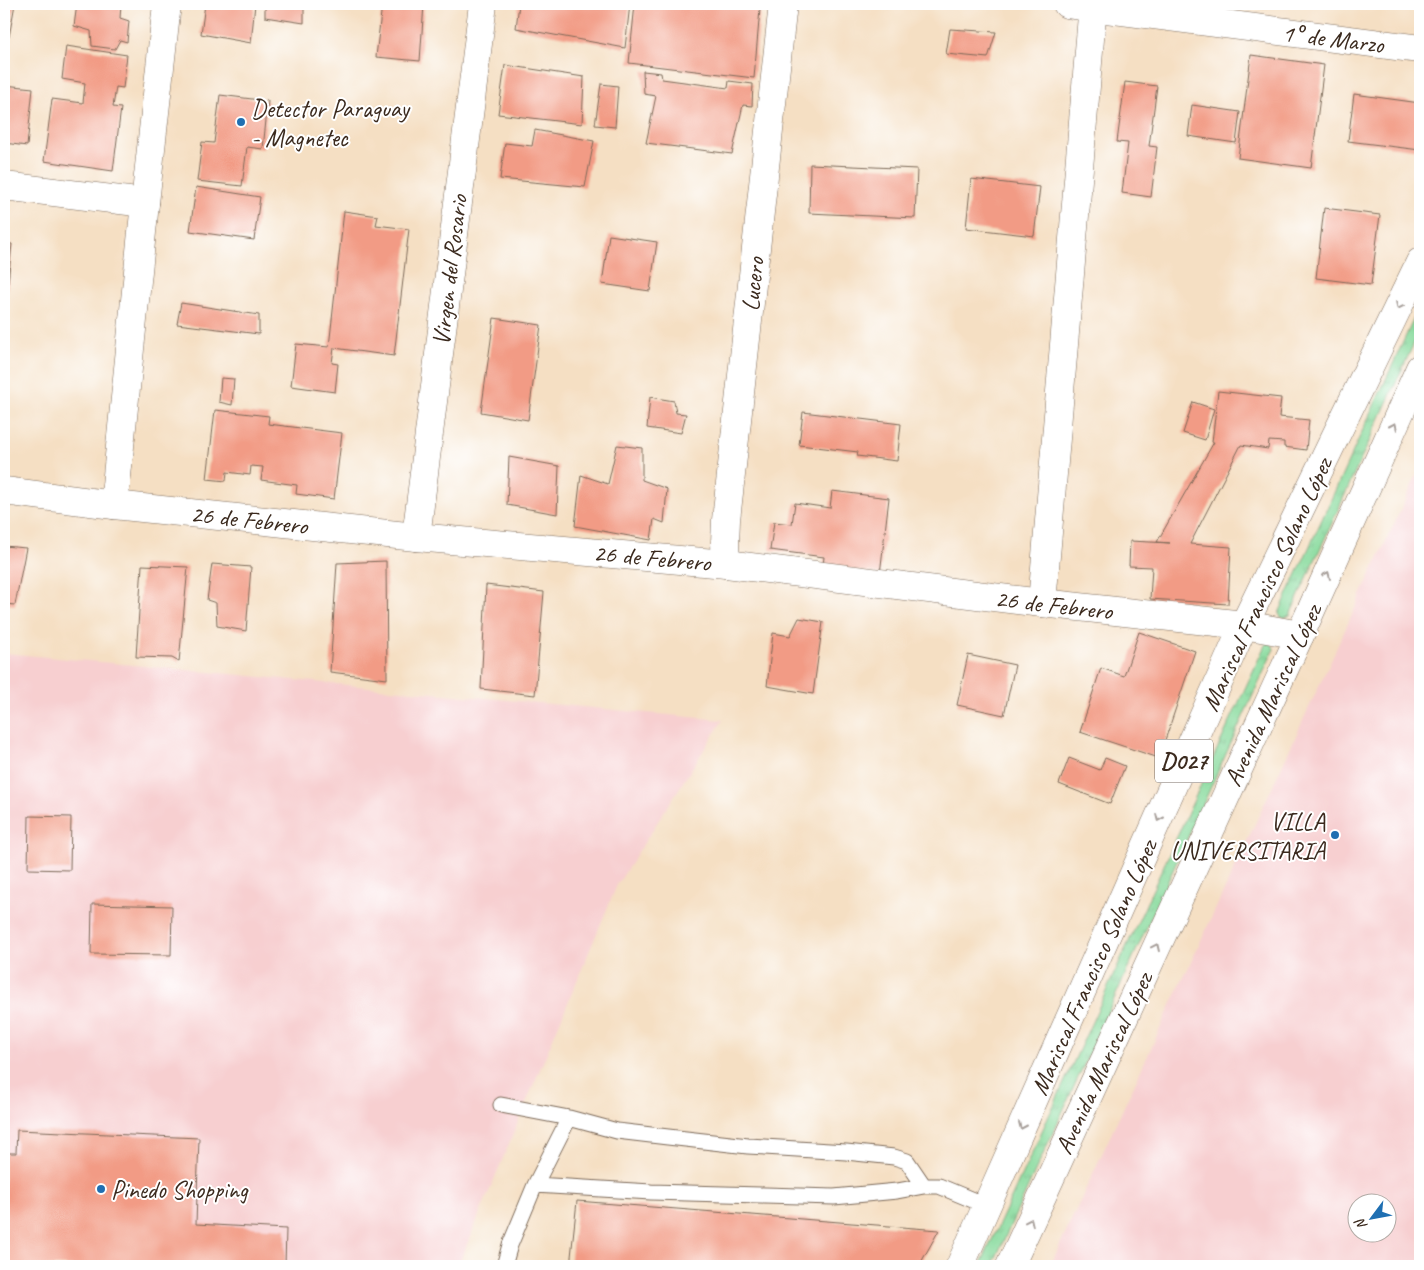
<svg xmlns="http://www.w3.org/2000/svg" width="1424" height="1270" viewBox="0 0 1424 1270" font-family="Caveat,sans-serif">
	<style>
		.built { fill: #f7cfd0; fill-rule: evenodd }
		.grass { fill: url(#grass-tufts); stroke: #61825d }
		.building { fill: #f29b85 }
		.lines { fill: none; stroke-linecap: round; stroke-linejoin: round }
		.service-casing { stroke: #7c6958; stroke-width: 17 }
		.minor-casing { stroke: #7c6958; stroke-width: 29 }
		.trunk-casing { stroke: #7c6958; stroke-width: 29 }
		.service { stroke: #fff; stroke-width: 15 }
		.minor { stroke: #fff; stroke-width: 28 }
		.trunk { stroke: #fff; stroke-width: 28 }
		.oneway { stroke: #a79f9a }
		.poi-dot { fill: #1f6fb2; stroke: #fff; stroke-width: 2 }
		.labels { text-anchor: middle; stroke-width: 4; stroke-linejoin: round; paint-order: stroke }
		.shield { fill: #fff; stroke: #766a62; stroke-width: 1 }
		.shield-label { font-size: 24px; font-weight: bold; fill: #3b2a1e }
		.street-label { font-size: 25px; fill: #3b2a1e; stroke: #fff }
		.poi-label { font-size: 25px; fill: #3b2a1e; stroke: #fff; text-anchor: start }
	</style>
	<defs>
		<pattern id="grass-tufts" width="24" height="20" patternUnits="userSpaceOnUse" patternTransform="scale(1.25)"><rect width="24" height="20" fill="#87da9c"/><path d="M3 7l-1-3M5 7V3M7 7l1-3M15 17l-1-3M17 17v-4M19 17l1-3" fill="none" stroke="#75bb86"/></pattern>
	</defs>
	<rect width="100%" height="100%" fill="#fff"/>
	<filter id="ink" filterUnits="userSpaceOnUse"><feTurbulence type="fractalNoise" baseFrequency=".02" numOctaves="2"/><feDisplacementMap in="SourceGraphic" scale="10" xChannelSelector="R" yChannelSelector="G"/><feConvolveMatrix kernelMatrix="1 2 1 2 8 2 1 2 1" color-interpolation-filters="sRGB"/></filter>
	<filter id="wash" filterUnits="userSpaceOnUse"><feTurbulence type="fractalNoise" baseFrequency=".0096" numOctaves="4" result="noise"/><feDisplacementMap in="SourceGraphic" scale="20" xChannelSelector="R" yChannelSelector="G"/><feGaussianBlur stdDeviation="1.12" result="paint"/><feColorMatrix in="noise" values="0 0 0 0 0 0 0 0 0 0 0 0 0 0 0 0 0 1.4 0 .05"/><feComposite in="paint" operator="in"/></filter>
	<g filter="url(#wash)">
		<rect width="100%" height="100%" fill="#f5dfc3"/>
		<path class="built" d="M1420,468v798h-370zM1356,1202h30v30h-30z
			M4,653l719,67 -106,165 -159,381h-454z"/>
		<path class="grass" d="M1420,305v25l-130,285 -6,3 -3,-1 -2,-3 1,-3z
			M1267,643l5,1 2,5 -282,617h-12l285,-621z"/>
		<g id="blocks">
			<path class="building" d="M4,4h11l-6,33 -5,-1z
				M77,4h44l-1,14 9,3 -2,21 -7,-2 -5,9 -23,-3 -1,-15 -17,-5z
				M205,4h50l-4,39 -50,-9z
				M265,4h39v19l-39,-6z
				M382,4h42l-4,57 -44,-4z
				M519,4h111l-5,44 -109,-20z
				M635,4h118l7,5 -6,69 -125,-15z
				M950,29l46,3 -8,26 -42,-4z
				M66,46l61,9 -4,33 -7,-1 -3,20 8,1 -8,63 -69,-10 8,-62 31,4 2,-20 -23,-4z
				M1251,55l73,10 -13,103 -73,-10z
				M505,65l79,12 -2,47 -84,-10z
				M643,71l18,2 1,6 66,9 1,-7 24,3 -1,22 -9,-1 -11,49 -86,-11 10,-47 -12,-2z
				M1125,82l32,4 -8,60 8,1 -6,50 -29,-4 6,-50 -11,-1z
				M601,84l17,2 -3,41 -20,-2z
				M4,85l29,3 -6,58 -23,-3z
				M1354,94l66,9v47l-72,-9z
				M220,95l48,6 -5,48 -16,-2 -5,39 -45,-5 5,-39 12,1z
				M1192,105l48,7 -4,31 -48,-7z
				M535,130l59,11 -9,46 -85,-8 5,-36 27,3z
				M810,164l107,5 -2,49 -106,-5z
				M971,179l69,8 -6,49 -68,-8z
				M196,187l64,10 -6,43 -64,-9z
				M1324,208l56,7 -9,70 -55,-7z
				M344,211l34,5 -2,9 33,4 -15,127 -60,-8 -2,15 6,1 -3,28 -44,-6 5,-42 33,3z
				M609,235l48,7 -7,49 -48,-7z
				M4,243l8,1 -5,49h-3z
				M181,303l78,12v19l-82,-10z
				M494,318l47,7 -13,95 -47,-8z
				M221,378l13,1 -2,26 -13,-3z
				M1218,391l63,7 -2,19 30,3 -3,30 -22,-3v-5l-15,-1 -1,8 -27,-4 -51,99 41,3 -3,57 -78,-5 2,-32 -23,-1 1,-25 40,2 -13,-1 57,-100h-2z
				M650,397l24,4 2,12 10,1 -5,19 -34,-5z
				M1193,402l21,7 -9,31 -22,-7z
				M215,410l54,6 -1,8 74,9 -8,66 -38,-5 1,-9 -36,-5 2,-13 -12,-1 -1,9 -23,-3 -1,9 -19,-2z
				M803,412l98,12 -4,37 -40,-5 1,-4 -59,-7z
				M617,445l25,3v32l25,9 -3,34 -10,-4 -3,21 -76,-14 6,-51 27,9z
				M509,457l50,9 -2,48 -50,-9z
				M832,491l57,7 -9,76 -57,-8 1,-9 -54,-7 4,-28 18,2 3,-21 35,5z
				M4,546l22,2 -11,57 -11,-1z
				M386,561l1,118 -57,-7 7,-109z
				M212,564l39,3 -5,64 -29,-5 -1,-23 -9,-3z
				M142,565l46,2 -9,95 -7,-4 -36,-1z
				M486,585l58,7 -9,103 -54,-6z
				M799,618l24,4 -10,72 -46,-8 6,-53 17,3z
				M1139,632l56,19 -36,107 -79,-26 21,-64 23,8z
				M968,655l47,10 -11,50 -47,-10z
				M1069,758l31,12 5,-12 20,8 -15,38 -51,-20z
				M29,816l42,1 -1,53 -42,-1z
				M92,904l80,2 -1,49 -80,-1z
				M17,1130l182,8 -3,86 90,5 -1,37h-281v-113h12z
				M577,1201l362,29 -20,36h-349z"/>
		</g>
	</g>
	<g filter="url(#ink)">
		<use href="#blocks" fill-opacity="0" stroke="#7c6958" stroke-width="1"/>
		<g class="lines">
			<g class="service-casing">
				<path id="service" d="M501,1105l68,13
					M535,1185l116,7 183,5 63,-6 27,-5h15l48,20
					M504,1266l6,-21 25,-60 34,-67 48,13 51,6 80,9 98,6 48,5 13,4 17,25"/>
			</g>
			<g class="minor-casing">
				<g id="minor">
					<path d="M1067,4l353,45"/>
					<path d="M4,186l141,17"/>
					<path id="s1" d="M4,491l110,14 302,32 310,27 316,39 202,22 56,10"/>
					<path d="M114,505l31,-302 22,-199"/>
					<path d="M416,537l67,-533"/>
					<path d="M726,564l-1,-21 1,-23 57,-516"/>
					<path d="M1042,603l51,-599"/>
				</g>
			</g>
			<g class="trunk-casing">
				<path id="trunk" d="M960,1266l284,-641 176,-363
					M1010,1266l290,-631 120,-267"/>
			</g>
			<use href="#service" class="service"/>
			<use href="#minor" class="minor"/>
			<use href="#trunk" class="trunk"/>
		</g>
		<defs><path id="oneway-chevron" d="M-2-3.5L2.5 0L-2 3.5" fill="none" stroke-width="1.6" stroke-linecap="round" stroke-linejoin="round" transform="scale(1.25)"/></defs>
		<g class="oneway">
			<use href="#oneway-chevron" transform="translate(1399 306) rotate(116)"/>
			<use href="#oneway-chevron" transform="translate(1394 426) rotate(-66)"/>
			<use href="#oneway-chevron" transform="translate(1327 575) rotate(-66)"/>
			<use href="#oneway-chevron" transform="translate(1159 818) rotate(114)"/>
			<use href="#oneway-chevron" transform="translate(1156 947) rotate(-65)"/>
			<use href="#oneway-chevron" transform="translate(1022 1126) rotate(114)"/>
			<use href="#oneway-chevron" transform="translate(1030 1222) rotate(-65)"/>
		</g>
	</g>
	<g class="poi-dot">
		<circle cx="241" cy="122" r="5"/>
		<circle cx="1335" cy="835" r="5"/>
		<circle cx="101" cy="1189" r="5"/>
	</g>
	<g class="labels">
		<rect class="shield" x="1155" y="739.5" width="58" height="43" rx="4"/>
		<g class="shield-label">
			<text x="1184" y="769">D027</text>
		</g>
		<g class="street-label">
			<text transform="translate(1333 38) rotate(7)" y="9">1° de Marzo</text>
			<text transform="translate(449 270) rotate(-83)" y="9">Virgen del Rosario</text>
			<text transform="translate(752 284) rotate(-84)" y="9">Lucero</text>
			<text transform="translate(249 519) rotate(6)" y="9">26 de Febrero</text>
			<text transform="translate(652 557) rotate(5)" y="9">26 de Febrero</text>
			<text transform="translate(1266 584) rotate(-65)" y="9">Mariscal Francisco Solano López</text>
			<text dy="9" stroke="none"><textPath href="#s1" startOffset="1056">26 de Febrero</textPath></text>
			<text transform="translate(1272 695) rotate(-65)" y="9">Avenida Mariscal López</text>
			<text transform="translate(1093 967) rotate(-66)" y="9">Mariscal Francisco Solano López</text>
			<text transform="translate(1103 1063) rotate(-65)" y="9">Avenida Mariscal López</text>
		</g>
		<g class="poi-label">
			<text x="251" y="117">Detector Paraguay<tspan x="251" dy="29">- Magnetec</tspan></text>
			<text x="1325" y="830" text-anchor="end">VILLA<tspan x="1325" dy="29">UNIVERSITARIA</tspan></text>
			<text x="111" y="1198">Pinedo Shopping</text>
		</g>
	</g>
	<rect width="1424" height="1270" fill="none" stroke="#fff" stroke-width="20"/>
	<g transform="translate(1372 1218) rotate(238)"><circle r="24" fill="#ffffff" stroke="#b1aaa5"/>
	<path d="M0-4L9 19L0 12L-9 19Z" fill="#1f6fb2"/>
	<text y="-8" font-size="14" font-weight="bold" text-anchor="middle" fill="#3b2a1e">N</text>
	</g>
</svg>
